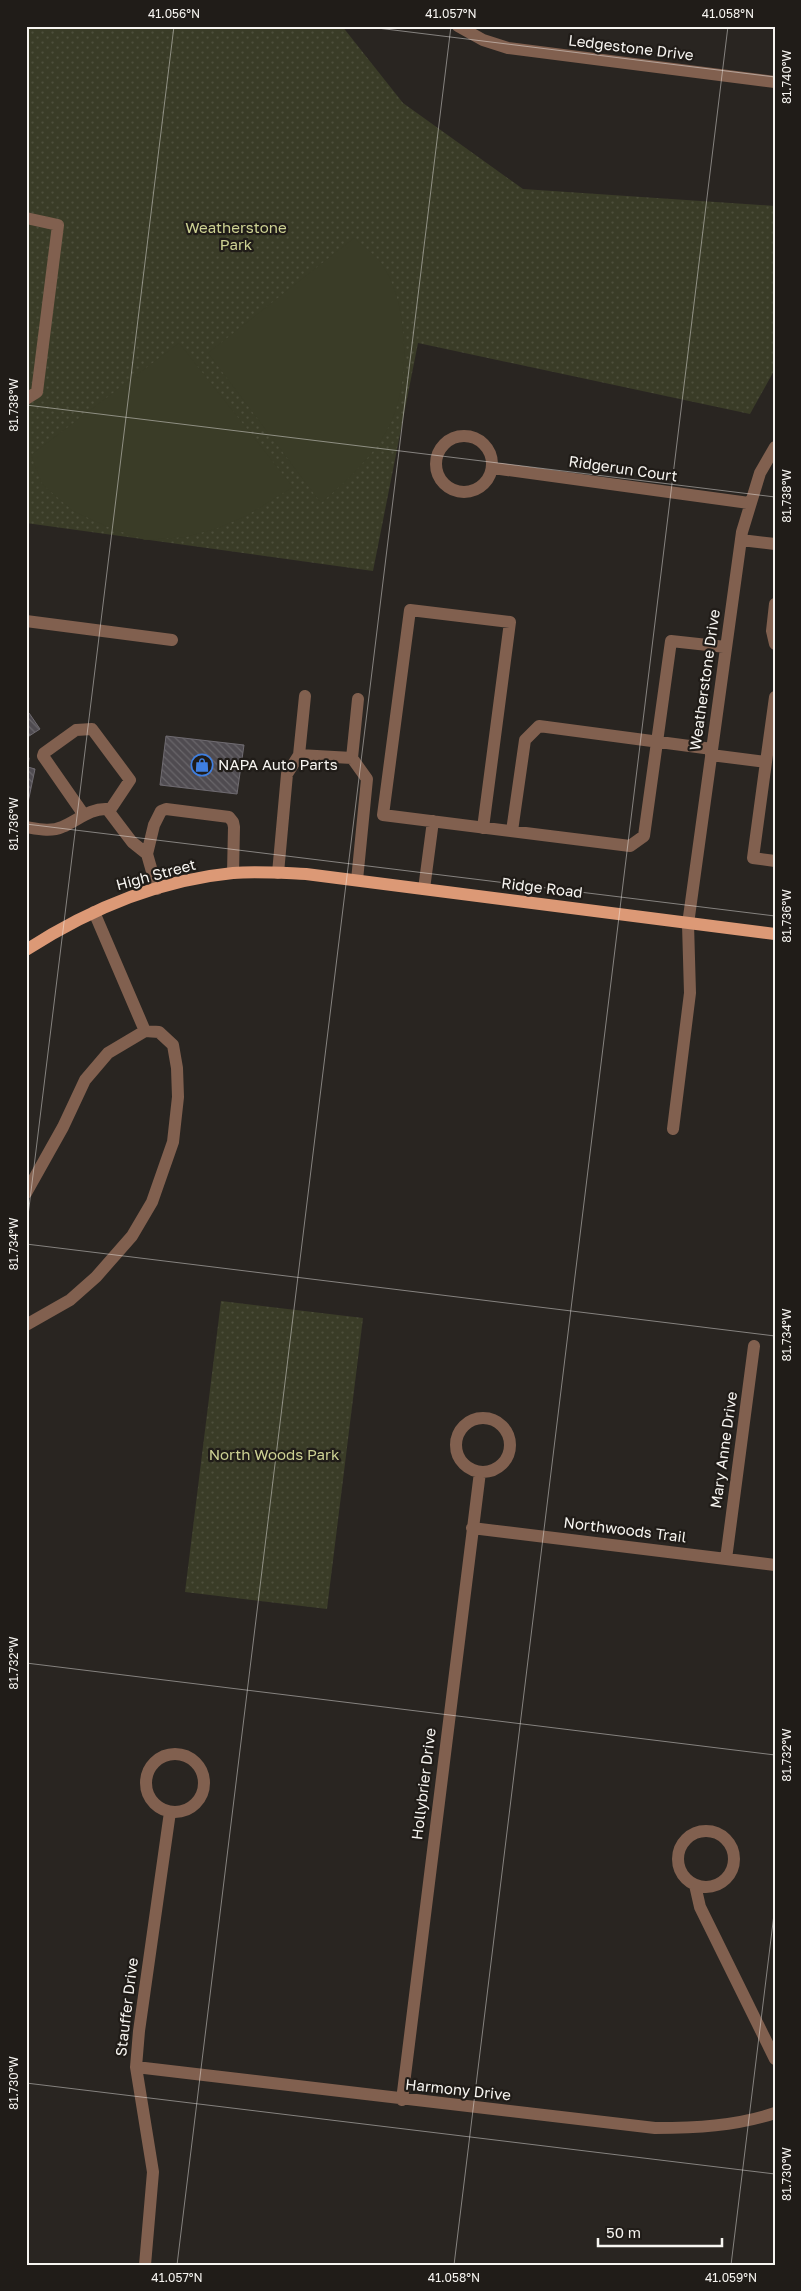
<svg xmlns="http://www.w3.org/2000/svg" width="801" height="2291" viewBox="0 0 801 2291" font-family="'Golos Text',sans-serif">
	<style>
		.grass { fill: url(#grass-dots) }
		.garden { fill: #3a3c27 }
		.building { fill: url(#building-back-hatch); stroke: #6f6b71 }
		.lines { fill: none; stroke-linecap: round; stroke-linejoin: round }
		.minor { stroke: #81604f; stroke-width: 12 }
		.major { stroke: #dc9976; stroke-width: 12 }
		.ticks { fill: none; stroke: #f7f5f1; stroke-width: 1; stroke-opacity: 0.45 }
		.labels { text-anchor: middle; stroke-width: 4.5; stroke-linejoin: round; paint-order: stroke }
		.street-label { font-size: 15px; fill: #f7f5f1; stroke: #201c18 }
		.park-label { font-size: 15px; fill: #cdd193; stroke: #201c18 }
		.poi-label { font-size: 15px; fill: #f7f5f1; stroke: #201c18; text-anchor: start }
		.neatline { fill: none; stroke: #f7f5f1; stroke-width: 2 }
		.ticks-label { font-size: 12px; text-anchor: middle; fill: #f7f5f1 }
	</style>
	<defs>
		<pattern id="grass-dots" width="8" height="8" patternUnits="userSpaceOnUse" patternTransform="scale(1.25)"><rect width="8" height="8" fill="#3a3c27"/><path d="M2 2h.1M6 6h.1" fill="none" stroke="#4e4f3c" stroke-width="1.8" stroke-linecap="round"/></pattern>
		<pattern id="building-back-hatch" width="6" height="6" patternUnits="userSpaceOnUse" patternTransform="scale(1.25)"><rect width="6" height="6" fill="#4f4b50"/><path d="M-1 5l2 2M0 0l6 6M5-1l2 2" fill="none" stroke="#69666a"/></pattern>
	</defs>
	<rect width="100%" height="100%" fill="#292521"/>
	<path class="grass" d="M26,26h316l61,77 120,86 252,17v163l-25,45 -332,-71 -45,228 -347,-48z
		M221,1301l142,17 -36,291 -142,-17z"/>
	<path class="garden" d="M354,238c7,7 16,13 23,20 32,37 34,118 15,162 -14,32 -45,61 -71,83l-113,-150z
		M179,343l114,144 -47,29 -28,12 -32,9 -41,3 -37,-13 -35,-16 -31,-27 -11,-29z"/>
	<path class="building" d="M29,713l11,16 -14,9v-23z
		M166,736l78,9 -7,49 -77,-9z
		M26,754l3,4 -1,9 7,2 -9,43z"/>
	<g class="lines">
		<path class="minor" d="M458,26l25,14 25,8 267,34
			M26,218l32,7 -21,167 -11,7
			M436 464a28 28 0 1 1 56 0a28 28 0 1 1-56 0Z
			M493,468l256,35
			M741,540l34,4
			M775,604l-3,27 3,13
			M26,621l146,19
			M299,755l53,3
			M711,755l55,7 -13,96 22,3
			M766,762l9,-65
			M84,815l-41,-59 1,-3 32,-23 16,-1 38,51 -20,30
			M26,827c12,2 25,5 36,0 15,-6 28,-19 45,-18l25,33 15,12 10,35
			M483,828l27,-206 -100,-12 -27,205 247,31 14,-10 27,-195 55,6
			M512,831l13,-91 14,-14 173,23
			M147,854l7,-29 7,-14 5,-2 63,8 4,5 1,5 -1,46
			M278,873l9,-99 12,-19 6,-59
			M357,880l10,-101 -15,-21 6,-59
			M424,889l9,-68
			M94,912l51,119
			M673,1129l17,-136 -2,-69 54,-392 18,-59 15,-26
			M26,1193l37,-66 22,-47 23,-27 37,-22 14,1 14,13 4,23 1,29 -5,45 -21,60 -20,34 -36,41 -26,23 -44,25
			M456 1445a27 27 0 1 1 54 0a27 27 0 1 1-54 0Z
			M472,1528l303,37
			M726,1559l28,-213
			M146 1783a29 29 0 1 1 58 0a29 29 0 1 1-58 0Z
			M678 1859a28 28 0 1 1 56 0a28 28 0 1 1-56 0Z
			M695,1885l5,22 75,152
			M136,2067l519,61c40,0 81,-2 120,-15
			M402,2100l78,-628
			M145,2265l8,-93 -17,-105 3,-36 31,-219"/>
		<path class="major" d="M26,950c62,-40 133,-70 207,-77 24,-2 49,0 73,1l469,60"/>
	</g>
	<path class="ticks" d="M361,26l414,51M26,405l749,92M26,824l749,92M26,1232l148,-1206M26,1244l749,92M26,1663l749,92M26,2083l749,91M177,2265l274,-2239M454,2265l274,-2239M731,2265l44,-359"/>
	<defs>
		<g id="shop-ring" transform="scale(1.125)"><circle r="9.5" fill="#201c18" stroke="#3f7fe0" stroke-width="1.5"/><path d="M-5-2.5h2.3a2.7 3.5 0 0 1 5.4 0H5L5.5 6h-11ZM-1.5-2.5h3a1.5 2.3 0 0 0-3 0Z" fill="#3f7fe0"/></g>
	</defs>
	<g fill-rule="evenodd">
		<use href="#shop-ring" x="202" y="765"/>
	</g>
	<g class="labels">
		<g class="street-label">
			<text transform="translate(631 48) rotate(7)" y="5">Ledgestone Drive</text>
			<text transform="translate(623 469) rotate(8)" y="5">Ridgerun Court</text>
			<text transform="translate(705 680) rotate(-82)" y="5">Weatherstone Drive</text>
			<text transform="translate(156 875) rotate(-15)" y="5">High Street</text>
			<text transform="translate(542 888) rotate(7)" y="5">Ridge Road</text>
			<text transform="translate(724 1450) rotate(-82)" y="5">Mary Anne Drive</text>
			<text transform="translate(625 1530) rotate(7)" y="5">Northwoods Trail</text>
			<text transform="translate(424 1784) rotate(-83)" y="5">Hollybrier Drive</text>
			<text transform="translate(127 2007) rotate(-83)" y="5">Stauffer Drive</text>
			<text transform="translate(458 2090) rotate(6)" y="5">Harmony Drive</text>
		</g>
		<g class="park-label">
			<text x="236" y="233">Weatherstone<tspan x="236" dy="17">Park</tspan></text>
			<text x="274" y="1460">North Woods Park</text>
		</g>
		<g class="poi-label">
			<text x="218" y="770">NAPA Auto Parts</text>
		</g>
	</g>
	<rect width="801" height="2291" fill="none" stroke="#201c18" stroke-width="55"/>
	<path d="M598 2238v8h124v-8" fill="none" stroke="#f7f5f1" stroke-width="2.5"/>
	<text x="606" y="2238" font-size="15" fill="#f7f5f1" stroke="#201c18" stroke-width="4" paint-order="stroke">50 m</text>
	<rect x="28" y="28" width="746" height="2236" class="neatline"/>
	<g class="ticks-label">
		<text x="174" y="18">41.056°N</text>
		<text x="451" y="18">41.057°N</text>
		<text x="728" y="18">41.058°N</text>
		<text transform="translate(787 77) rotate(-90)" y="4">81.740°W</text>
		<text transform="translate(14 405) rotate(-90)" y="4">81.738°W</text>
		<text transform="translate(787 496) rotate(-90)" y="4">81.738°W</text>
		<text transform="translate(14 824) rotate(-90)" y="4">81.736°W</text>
		<text transform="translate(787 916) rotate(-90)" y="4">81.736°W</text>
		<text transform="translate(14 1244) rotate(-90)" y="4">81.734°W</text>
		<text transform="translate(787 1335) rotate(-90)" y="4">81.734°W</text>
		<text transform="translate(14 1663) rotate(-90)" y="4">81.732°W</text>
		<text transform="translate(787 1755) rotate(-90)" y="4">81.732°W</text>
		<text transform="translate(14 2083) rotate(-90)" y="4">81.730°W</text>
		<text transform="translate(787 2174) rotate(-90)" y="4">81.730°W</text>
		<text x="177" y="2282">41.057°N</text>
		<text x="454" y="2282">41.058°N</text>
		<text x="731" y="2282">41.059°N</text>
	</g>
</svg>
